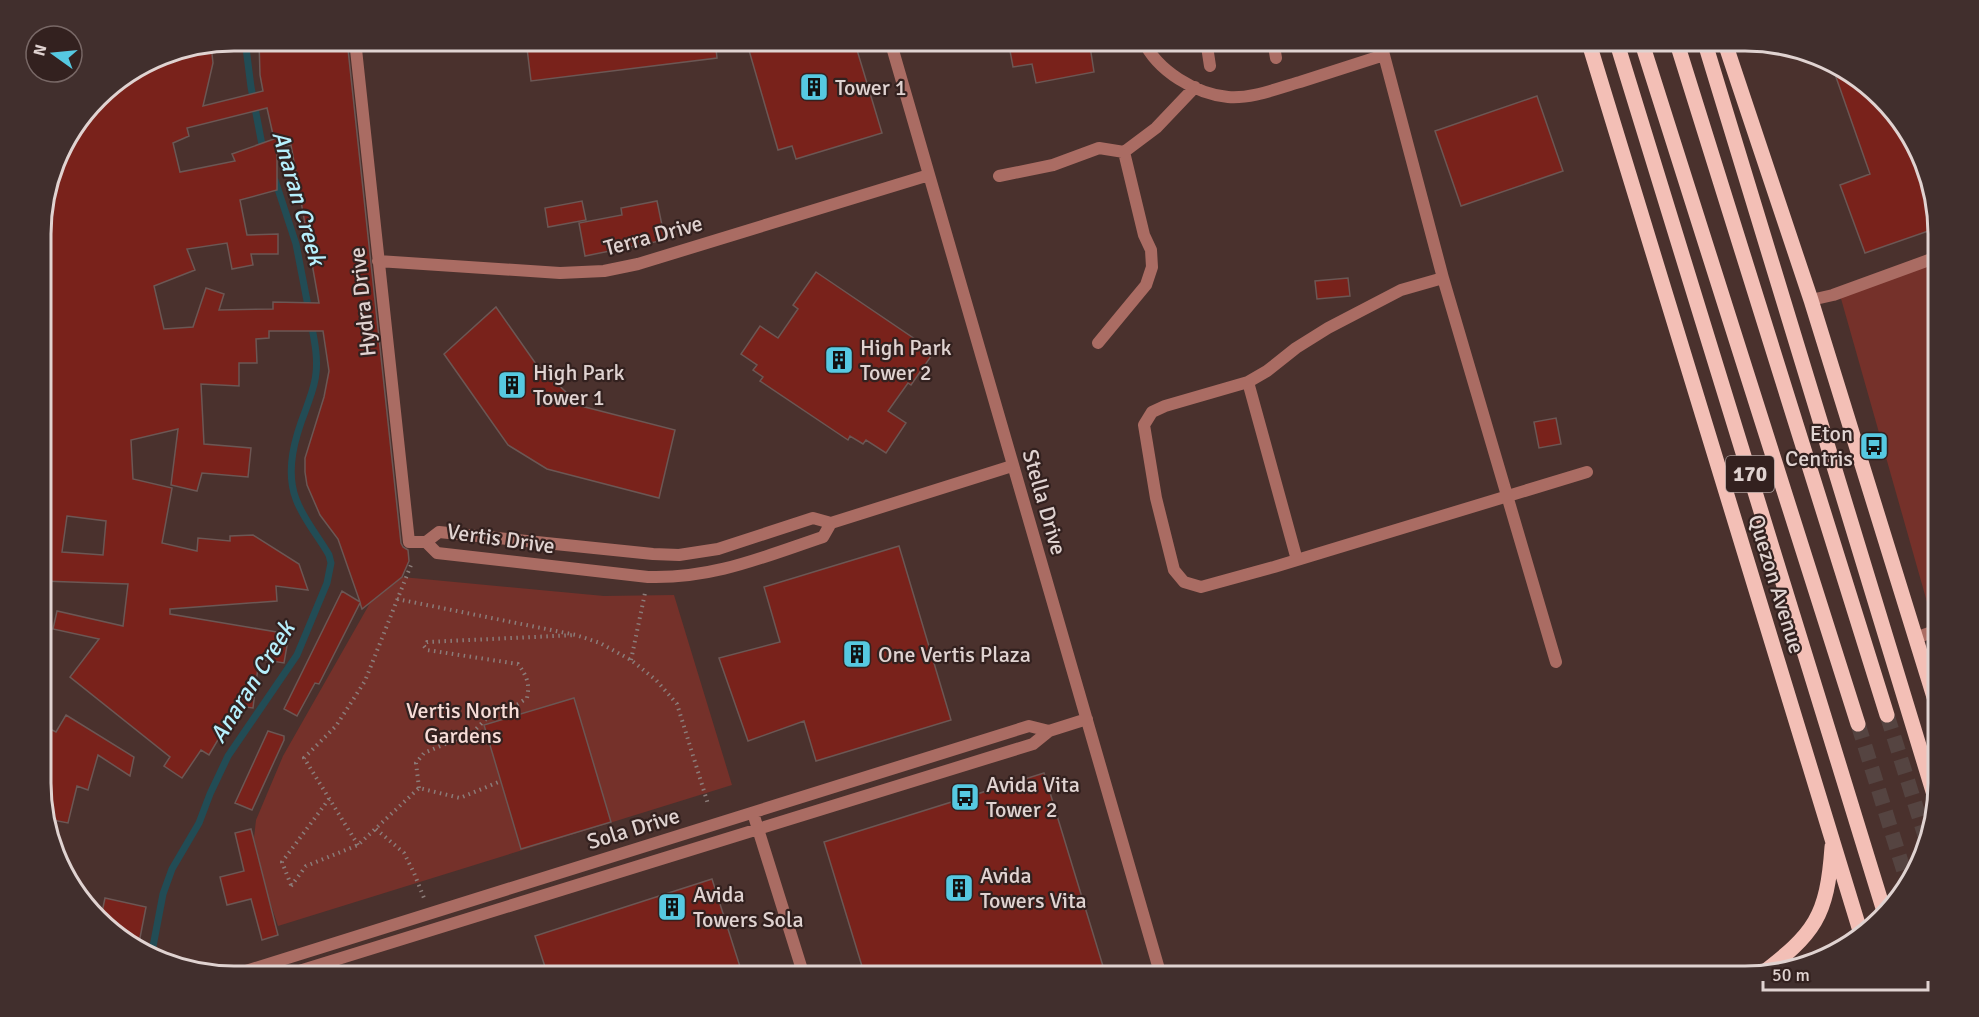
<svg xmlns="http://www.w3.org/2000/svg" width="1979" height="1017" viewBox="0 0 1979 1017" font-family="Signika,sans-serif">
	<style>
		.built { fill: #4a312d }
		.green { fill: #75312a }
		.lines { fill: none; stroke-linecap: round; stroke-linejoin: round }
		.stream { stroke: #224c55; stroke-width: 7 }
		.building { fill: #79221b; stroke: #6c5754; stroke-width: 1.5; fill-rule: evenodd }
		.primary-tunnel { stroke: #554441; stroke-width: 15; stroke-dasharray: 15 8; stroke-linecap: butt }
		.path { stroke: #8b7c79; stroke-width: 4; stroke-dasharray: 1.5 4.5; stroke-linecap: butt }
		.service { stroke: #aa6c63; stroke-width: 12 }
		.primary { stroke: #f3bfb6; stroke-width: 15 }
		.labels { text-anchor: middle; stroke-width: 4.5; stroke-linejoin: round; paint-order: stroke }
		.shield { fill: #33211f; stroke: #ac9e9c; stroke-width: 1.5 }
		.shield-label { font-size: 21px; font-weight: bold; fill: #e0d3d1 }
		.poi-label { font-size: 22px; fill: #e0d3d1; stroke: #33211f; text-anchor: start }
		.street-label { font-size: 22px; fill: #e0d3d1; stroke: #33211f }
		.park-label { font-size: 22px; fill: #f7ddd8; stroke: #33211f }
		.water-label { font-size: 24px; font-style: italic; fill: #b6effc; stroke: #33211f }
		.rim { fill: none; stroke: #e0d3d1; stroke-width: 3 }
	</style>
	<rect width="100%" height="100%" fill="#3d2b28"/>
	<path class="built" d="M234,40l1511,1 85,19 107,149 1,574 -19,85 -67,76 -130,32h-1488l-85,-19 -69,-56 -38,-92 -1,-588 20,-73 45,-59 54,-34z"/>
	<path class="green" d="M1937,251l1,347 -11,4 -89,-314z
		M402,577l202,19 70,-1 58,190 -454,141 -12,-36 -12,-52 2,-18 27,-64 87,-153z"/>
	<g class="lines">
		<path class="stream" d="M245,40l6,47 12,63
			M275,180l21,64 13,67
			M151,957l12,-63 9,-25 27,-46 11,-29 18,-38 69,-101 30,-72 4,-20 -2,-8c-10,-18 -26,-36 -33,-56 -11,-29 -1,-62 10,-90 4,-12 9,-23 10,-36 2,-17 -2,-34 -5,-51"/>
	</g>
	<path class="building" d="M259,40h88l54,503 2,4 5,3 1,11 -7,16 -40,32 -2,-6 -41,81 -4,-1 -18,33 -13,-7 58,-118 18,11 -22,-63 -18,-24 -13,-30 -2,-13v-14l19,-61 5,-26 -6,-40h-54v7l-13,1 1,24h-18v23l-38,-2 3,60 47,4 -3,29 -46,-4 -5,18 -26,-6 7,-56 -47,11 2,39 39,9 -10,55 35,8 1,-13 32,3v-5l23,-1 46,29 9,26 -32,-4 1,15 -107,8v5l119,20 -5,29 -25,-4 -6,49 -15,-2 -29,49 -8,-5 -19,28 -18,-12 6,-9 -100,-80 29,-38 -46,-10 4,-18 66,15 5,-42 -86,-3 -1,-360 20,-73 45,-59 29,-18 2,3 30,-11 -2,-9 46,-9 2,18 -10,43 60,-15 -3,-16zM267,108l7,31 -42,15 3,7 -55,11 -7,-29 16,-7 -2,-8zM291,145l28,158 -46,-1v7l-54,1 5,-16 -18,-6 -13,39 -29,2 -10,-43 41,-16 -8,-21 40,-6 5,26 21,-4 -2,-11h27v-20l-31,1 -7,-35 37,-10v-43zM67,516l39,5 -3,34 -41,-3z
		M526,40h189l2,18 -186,23z
		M746,40h108l28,93 -86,26 -4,-13 -14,4z
		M1008,40h81l5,32 -58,11 -4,-19 -19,3z
		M1830,60l69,56 38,93v19l-72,25 -25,-68 30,-11z
		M1537,96l26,75 -102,35 -26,-75z
		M582,201l4,19 -38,7 -3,-19z
		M657,201l8,39 -80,16 -6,-33 43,-8 -1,-7z
		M816,272l118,80 -23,33 -3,-2 -20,28 18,12 -20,30 -20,-13 -3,4 -13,-8 -2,4 -88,-59 3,-4 -10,-7 4,-5 -16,-11 19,-28 18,12 20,-29 -5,-4z
		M1348,278l2,18 -33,3 -2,-18z
		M496,307l40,57 45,42 94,24 -16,68 -112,-29 -39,-24 -64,-91z
		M1556,418l5,26 -22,4 -5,-26z
		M899,546l52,174 -135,41 -12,-40 -56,20 -29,-83 61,-16 -16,-55z
		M574,698l37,124 -90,27 -37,-124z
		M66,715l68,42 -4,19 -32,-21 -10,35 -11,-4 -9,37 -21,-4 1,-3 -3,-1 -3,-6v-84l14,7z
		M268,731l16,5v4l-32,70 -17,-7z
		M1044,773l62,203h-241l-41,-134z
		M251,829l27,106 -16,5 -11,-41 -24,6 -7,-28 24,-6 -9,-38z
		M712,879l31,97h-195l-13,-40z
		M105,898l41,9 -8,41 -37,-31z"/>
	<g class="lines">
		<path class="primary-tunnel" d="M1887,715l39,124
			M1858,724l49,157"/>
		<path class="path" d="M397,599l179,36 24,8 31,17 25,20 21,24 31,100
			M631,660l14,-67
			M419,788l-3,-25 8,-10 49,-21 14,-14 31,-14 9,-6c3,-14 0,-22 -9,-34l-91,-14 -3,-4 3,-4 149,-7
			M376,829l28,24 10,20 10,25
			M358,845l-54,-87 32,-32 29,-45 46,-116
			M291,885l-9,-23 47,-63
			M291,886l15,-20 52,-21 61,-57 41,10 41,-17"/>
		<path class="service" d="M355,40l54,502h17
			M890,40l271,936
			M1143,40c14,31 53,54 85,57 24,2 50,-9 72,-15 28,-9 56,-18 84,-27
			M1206,40l4,26
			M1273,40l3,18
			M1380,40l63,238 113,384
			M999,176l54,-11 46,-17 25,4 32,-24 39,-41
			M378,261l182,12 44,-2 34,-7 291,-89
			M1443,278l-42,12 -73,38 -32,20 -29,23 -19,11 -83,24 -13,6 -8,13 12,73 18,72 10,12 17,5 73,-20 313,-95
			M1811,300l22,-5 104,-38
			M1098,343l48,-58 6,-18 -1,-17 -7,-15 -20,-83
			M1248,382l49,178
			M831,523l-8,14c-60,20 -110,42 -175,40l-211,-24 -11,-11 13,-10 214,22 26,1 39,-6 95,-31 18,5 181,-57
			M1915,638l23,-8
			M753,813l51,163
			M230,976l799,-250 20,5
			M283,976l750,-232 16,-13 38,-12"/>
		<path class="primary" d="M1588,40l273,894
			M1616,40l267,868
			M1641,40l217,684
			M1676,40l211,675
			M1704,40l231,758
			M1724,40l87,260 127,410
			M1760,975c55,-42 67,-58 72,-128"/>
	</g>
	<defs>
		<g id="building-square" transform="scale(1.5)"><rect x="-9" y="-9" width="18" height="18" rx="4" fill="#56c9e1" stroke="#33211f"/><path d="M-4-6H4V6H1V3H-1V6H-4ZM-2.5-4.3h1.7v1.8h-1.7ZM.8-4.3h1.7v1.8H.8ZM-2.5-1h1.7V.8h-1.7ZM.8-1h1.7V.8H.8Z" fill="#111"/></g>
		<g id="bus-square" transform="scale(1.5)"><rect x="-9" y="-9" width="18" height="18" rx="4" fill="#56c9e1" stroke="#33211f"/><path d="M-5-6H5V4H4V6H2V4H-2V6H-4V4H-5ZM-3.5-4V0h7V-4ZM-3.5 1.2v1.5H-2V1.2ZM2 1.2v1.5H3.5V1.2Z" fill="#111"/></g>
	</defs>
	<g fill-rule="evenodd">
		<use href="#building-square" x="814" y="87"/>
		<use href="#building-square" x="839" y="360"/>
		<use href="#building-square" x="512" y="385"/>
		<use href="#bus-square" x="1874" y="446"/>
		<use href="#building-square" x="857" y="654"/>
		<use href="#bus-square" x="965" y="797"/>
		<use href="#building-square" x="959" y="888"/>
		<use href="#building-square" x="672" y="907"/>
	</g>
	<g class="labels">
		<rect class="shield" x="1726" y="456" width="48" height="36" rx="4.5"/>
		<g class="shield-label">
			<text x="1750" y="481">170</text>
		</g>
		<g class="poi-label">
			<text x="835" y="95">Tower 1</text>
			<text x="860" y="355">High Park<tspan x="860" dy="25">Tower 2</tspan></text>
			<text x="533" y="380">High Park<tspan x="533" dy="25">Tower 1</tspan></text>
			<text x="1853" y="441" text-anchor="end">Eton<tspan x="1853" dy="25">Centris</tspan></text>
			<text x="878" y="662">One Vertis Plaza</text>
			<text x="986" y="792">Avida Vita<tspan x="986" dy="25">Tower 2</tspan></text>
			<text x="980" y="883">Avida<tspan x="980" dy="25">Towers Vita</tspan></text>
			<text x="693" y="902">Avida<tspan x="693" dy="25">Towers Sola</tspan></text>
		</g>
		<g class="street-label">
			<text transform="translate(653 235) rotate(-15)" y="8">Terra Drive</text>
			<text transform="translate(362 302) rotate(-96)" y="8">Hydra Drive</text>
			<text transform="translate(1045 502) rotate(74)" y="8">Stella Drive</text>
			<text transform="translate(501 538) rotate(8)" y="8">Vertis Drive</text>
			<text transform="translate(1777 584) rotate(73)" y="8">Quezon Avenue</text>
			<text transform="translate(633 828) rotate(-17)" y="8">Sola Drive</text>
		</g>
		<g class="park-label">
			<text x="463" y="718">Vertis North<tspan x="463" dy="25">Gardens</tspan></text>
		</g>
		<g class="water-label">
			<text transform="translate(299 198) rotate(74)" y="8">Anaran Creek</text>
			<text transform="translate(252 682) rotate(-58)" y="8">Anaran Creek</text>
		</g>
	</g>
	<path d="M0 0H1979V1017H0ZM234 51H1745A183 183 0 0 1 1928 234V783A183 183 0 0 1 1745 966H234A183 183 0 0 1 51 783V234A183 183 0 0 1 234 51Z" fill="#412f2d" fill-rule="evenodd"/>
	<path class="rim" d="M234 51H1745A183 183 0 0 1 1928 234V783A183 183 0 0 1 1745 966H234A183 183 0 0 1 51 783V234A183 183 0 0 1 234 51Z"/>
	<g transform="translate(54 54) rotate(285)"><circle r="28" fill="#33211f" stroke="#786866" stroke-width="1.5"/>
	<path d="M0-4.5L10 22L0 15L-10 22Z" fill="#56c9e1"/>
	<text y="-9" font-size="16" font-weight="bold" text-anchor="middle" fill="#e0d3d1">N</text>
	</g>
	<path d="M1763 981v9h165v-9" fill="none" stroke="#e0d3d1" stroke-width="3"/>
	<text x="1772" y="981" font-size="18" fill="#e0d3d1" stroke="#33211f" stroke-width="4.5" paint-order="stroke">50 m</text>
</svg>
